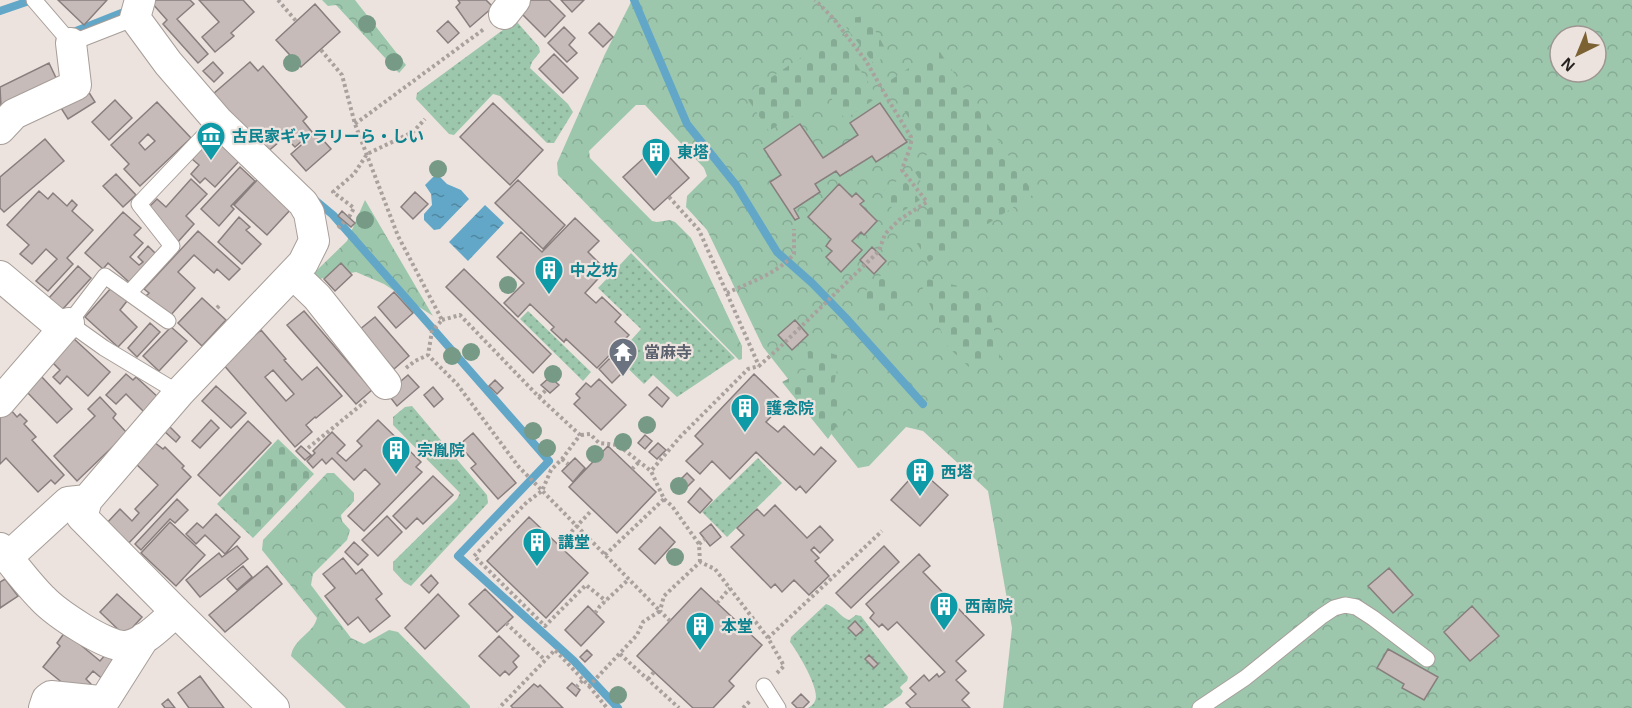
<svg xmlns="http://www.w3.org/2000/svg" width="1632" height="708" viewBox="0 0 1632 708" font-family="Arial,'Noto Sans JP',sans-serif">
	<style>
		.forest { fill: url(#forest-crowns); fill-rule: evenodd }
		.cemetery { fill: url(#cemetery-stones) }
		.garden { fill: url(#garden-dots) }
		.water { fill: url(#water-ripples) }
		.lines { fill: none; stroke-linecap: round; stroke-linejoin: round }
		.stream { stroke: #62a7c7; stroke-width: 8 }
		.building { fill: #c6bbb9; stroke: #887e7d; stroke-width: 1.5; fill-rule: evenodd }
		.lane-casing { stroke: #a79e99; stroke-width: 17 }
		.street-casing { stroke: #a79e99; stroke-width: 32 }
		.path { stroke: #a9a19d; stroke-width: 4; stroke-dasharray: 3 3; stroke-linecap: butt }
		.lane { stroke: #fff; stroke-width: 15 }
		.street { stroke: #fff; stroke-width: 30 }
		.tree { fill: #769a85 }
		.labels { text-anchor: middle; stroke-width: 4.5; stroke-linejoin: round; paint-order: stroke }
		.culture-label { font-size: 16px; font-weight: bold; fill: #0d838f; stroke: #ede3de; text-anchor: start }
		.worship-label { font-size: 16px; font-weight: bold; fill: #5b616d; stroke: #ede3de; text-anchor: start }
	</style>
	<defs>
		<pattern id="forest-crowns" width="20" height="18" patternUnits="userSpaceOnUse" patternTransform="scale(1.5)"><rect width="20" height="18" fill="#9cc7ad"/><path d="M2 6a3 3 0 1 1 6 0M12 15a3 3 0 1 1 6 0" fill="none" stroke="#86ab95"/></pattern>
		<pattern id="cemetery-stones" width="16" height="16" patternUnits="userSpaceOnUse" patternTransform="scale(1.5)"><rect width="16" height="16" fill="#9cc7ad"/><path d="M2 7V4a2 2 0 0 1 4 0v3zM10 15v-3a2 2 0 0 1 4 0v3z" fill="#86ab95"/></pattern>
		<pattern id="garden-dots" width="8" height="8" patternUnits="userSpaceOnUse" patternTransform="scale(1.5)"><rect width="8" height="8" fill="#9cc7ad"/><path d="M2 2h.1M6 6h.1" fill="none" stroke="#86ab95" stroke-width="1.8" stroke-linecap="round"/></pattern>
		<pattern id="water-ripples" width="26" height="14" patternUnits="userSpaceOnUse" patternTransform="scale(1.5)"><rect width="26" height="14" fill="#62a7c7"/><path d="M2 4q2-2 4 0t4 0M15 11q2-2 4 0t4 0" fill="none" stroke="#5188a1"/></pattern>
	</defs>
	<rect width="100%" height="100%" fill="#ede3de"/>
	<path class="forest" d="M322,0h33l51,65 -7,8 -63,-68 -8,1z
		M632,0h1000v708h-629l9,-80 -24,-137 -65,-60 -17,-4 -37,39 -11,2 -95,-121 -56,-117 -21,-23 1,-11 20,-20 -3,-8 -59,-63h-9l-47,46 1,7 62,63 5,1 13,-2 5,2 16,16 51,108v13l-3,1 -181,-185 -1,-12 48,-109zM1560,36h36v36h-36z
		M365,200l68,116 -49,-32 -28,-12 -37,7 -5,-6 33,-32z
		M327,473h7l20,20v8l-13,14 1,6 8,9 -3,10 -34,34 -2,11 40,53 13,6 25,-14 9,2 72,74v2h-124l-55,-52c3,-18 22,-22 26,-38l-55,-68 1,-10z"/>
	<path class="cemetery" d="M867,16l18,32 -8,20 -37,-49z
		M836,34l42,63 -33,22 -17,-26 -59,38 -24,-36z
		M938,49l96,145 -105,68 -24,-37 30,-21 -24,-38 20,-14 -45,-69z
		M902,177l18,23 -23,15 -16,-22z
		M886,270l19,21 -24,27 -19,-23z
		M918,277l68,15 14,66 -28,12 -24,-23z
		M807,346l33,10 -6,28 16,22 -22,33 -46,-57 27,-14z
		M278,439l36,35 -61,64 -36,-34z"/>
	<path class="garden" d="M517,22l22,25 1,5 -8,10 -2,6 38,36 5,8 -19,31h-7l-47,-47 -7,-2 -39,41 -5,-1 -33,-35 1,-6 94,-69z
		M631,253l104,105 -58,39 -24,-22 -9,9 -28,-27 25,-28 -43,-41z
		M528,311l63,61 -8,9 -63,-62z
		M412,406l75,89 1,8 -77,83 -7,-4 -11,-12v-8l64,-63 3,-6 -67,-68v-8l12,-10z
		M758,458l24,25 -55,54 -25,-25z
		M826,604c10,3 14,13 23,16l7,-5 5,1 47,61 -1,4 -6,5 -1,2 3,3 -2,4 -18,13h-75c3,-2 6,-4 7,-7 6,-11 -18,-50 -25,-59l1,-5z"/>
	<path class="water" d="M434,176h5l8,8 14,6 8,9 -29,30 -6,1 -10,-10v-6l8,-9 -1,-11 -6,-9z
		M485,205l19,18 -36,38 -19,-19z"/>
	<g class="lines">
		<path class="stream" d="M634,0l53,124 49,61 41,67 35,31 33,34 78,87
			M0,11l32,-11
			M71,33l58,-23
			M315,200l18,15 216,246 -91,95 116,105 44,47"/>
	</g>
	<path class="building" d="M58,0h49l-23,25z
		M154,0h36l4,4 -17,15 31,35 -10,9 -35,-39 4,-4 -16,-18z
		M199,0h44l11,12 -23,21 3,3 -19,16 -13,-15 17,-15z
		M458,0h28l7,7 -23,20 -14,-20 4,-4z
		M530,0h19l16,16 -20,21 -26,-26z
		M561,0h23l-12,12z
		M315,4l25,28 -39,35 -25,-27z
		M448,21l11,12 -11,10 -11,-12z
		M599,23l14,14 -10,10 -14,-14z
		M564,27l11,11 -6,7 8,8 -10,9 -19,-19z
		M554,54l24,24 -15,15 -24,-24z
		M213,62l10,11 -9,9 -11,-11z
		M250,62l8,9 5,-5 44,51 -4,4 9,11 -17,15 -10,-10 -19,16 -53,-59z
		M49,63l8,17 -56,27 -1,-20z
		M88,91l7,11 -27,17 -7,-11z
		M115,100l17,18 -23,22 -17,-18z
		M157,102l34,36 -51,48 -16,-17 5,-5 -18,-19zM148,134l7,7 -10,9 -6,-7z
		M493,103l50,47 -33,35 -50,-48z
		M880,103l27,39 -31,20 -4,-6 -32,20 -4,-5 -21,13 5,8 -26,17 5,9 -4,2 -25,-38 11,-7 -17,-26 36,-25 23,34 35,-23 -8,-12z
		M316,132l15,17 -25,22 -15,-17z
		M215,134l26,25 -26,28 -10,-9 -5,5 -9,-9 8,-9 -7,-6z
		M45,139l19,22 -60,51 -4,-4v-31z
		M658,145l31,33 -35,32 -31,-33z
		M240,167l15,14 -24,25 3,3 -15,17 -18,-17z
		M116,174l20,21 -13,12 -20,-21z
		M259,178l33,30 -25,27 -33,-30z
		M191,179l16,15 -21,22 8,8 -18,20 -28,-36 9,-9 9,8z
		M518,180l47,45 -22,24 -48,-46z
		M839,184l13,13 4,-4 8,8 -4,3 17,17 -13,14 -3,-3 -9,9 10,9 -21,22 -15,-15 6,-6 -6,-5 5,-7 -23,-22z
		M39,191l9,8 5,-6 14,13 5,-6 5,5 -5,6 21,19 -26,28 6,6 -25,27 -12,-10 21,-22 -11,-10 -14,15 -12,-10 9,-9 -22,-20z
		M415,192l13,12 -15,15 -12,-12z
		M342,211l13,12 -4,4 -13,-11z
		M123,212l18,16 -7,7 9,8 -13,14 9,8 4,-3 -5,-5 10,-11 8,8 -27,28 -21,-19 -5,6 -18,-16z
		M239,217l11,10 -4,3 15,14 -19,20 -24,-22z
		M575,218l24,23 -11,11 18,18 -21,23 11,10 6,-6 19,18 -6,7 14,13 -32,33 -31,-29 -2,3 -13,-12 3,-3 -24,-23 -12,13 -14,-14 20,-20 -27,-26 24,-25 21,20z
		M198,231l42,38 -11,11 -12,-11 -3,4 -20,-18 -16,17 17,16 -26,29 -23,-21 3,-3 -5,-4z
		M872,247l14,14 -12,13 -14,-14z
		M341,263l11,12 -17,16 -11,-12z
		M78,266l13,12 -30,33 -13,-12z
		M464,269l87,85 -18,19 -87,-86z
		M112,287l15,14 -7,9 17,17 -19,20 -33,-30z
		M394,292l19,21 -17,15 -18,-21z
		M202,298l24,22 -24,26 -24,-23z
		M304,311l68,79 -16,14 -69,-79z
		M375,317l34,39 -15,13 -35,-39z
		M795,320l13,15 -16,15 -14,-15z
		M150,323l10,9 -23,25 -9,-9z
		M171,327l16,14 -28,30 -16,-15z
		M261,330l25,29 -2,1 18,20 15,-13 25,29 -26,22 -1,-1 -9,8 6,7 -17,15 -73,-84zM273,370l21,24 -8,7 -21,-24z
		M73,338l37,34 -22,24 -21,-20 -7,8 -7,-7 7,-7 -9,-9z
		M610,358l14,13 -12,12 -13,-14z
		M126,374l7,6 3,-3 23,21 -14,15 -19,-19 -10,10 -10,-9z
		M754,374l30,29 -18,19 12,10 6,-6 30,29 7,-8 15,14 -30,32 -6,-7 -4,4 -40,-38 -26,27 -18,-18 -12,13 -14,-13 17,-17 -8,-8z
		M40,375l32,34 -15,14 -32,-33z
		M408,375l11,12 -22,19 -10,-13z
		M550,377l9,8 -9,8 -9,-8z
		M599,379l27,26 -25,25 -27,-26 6,-6 -4,-4 10,-11 5,4z
		M495,380l8,8 -6,6 -8,-8z
		M216,386l30,27 -15,15 -29,-27z
		M433,387l10,12 -9,8 -10,-12z
		M657,387l12,11 -7,9 -13,-12z
		M100,397l16,17 -3,4 14,15 -50,48 -23,-25 41,-40 -7,-7z
		M9,408l8,9 3,-3 7,7 -3,3 12,13 -4,3 32,35 -9,9 -4,-4 -13,12 -32,-34 -6,6v-48z
		M211,420l8,8 -19,20 -8,-7z
		M378,420l43,42 -5,5 6,5 -58,59 -16,-15 32,-32 -15,-15 -11,11 -22,-22 -6,6 -4,-5 -9,9 -6,-7 8,-8 -2,-2 19,-19 13,13 -8,8 9,8 16,-15 -5,-5z
		M248,421l23,22 -51,53 -22,-21z
		M168,425l12,12 -4,5 -13,-12z
		M473,433l43,50 -18,16 -27,-31 5,-4 -17,-19z
		M645,435l7,6 -7,8 -7,-6z
		M154,442l9,7 2,-2 19,19 -2,2 9,9 -63,67 -22,-20 14,-15 12,12 7,-8 -4,-4 23,-24 -23,-22z
		M658,443l8,7 -9,9 -8,-7z
		M301,446l10,9 -6,5 -9,-9z
		M608,446l48,46 -39,41 -48,-46z
		M575,458l10,10 -12,14 -11,-11z
		M919,469l29,26 -28,31 -29,-26z
		M687,473l7,7 -7,7 -7,-7z
		M433,476l20,19 -30,29 -6,-6 -11,11 -13,-13z
		M700,488l12,12 -12,13 -12,-11z
		M177,499l11,11 -13,13 -5,-4 -29,31 -6,-6z
		M775,505l32,33 13,-12 13,14 -13,13 -6,-6 -3,3 8,8 -4,3 14,15 -20,19 -15,-15 -12,12 -7,-8 -4,4 -40,-41 13,-12 -7,-7 20,-19 7,7z
		M216,514l24,23 -15,17 -20,-19 -9,9 -10,-10 11,-11 6,5z
		M387,516l15,16 -24,24 -16,-16z
		M529,517l59,56 -42,45 -59,-57z
		M170,522l35,33 -29,31 -35,-33z
		M711,524l10,13 -11,9 -10,-13z
		M660,527l15,15 -20,22 -16,-15z
		M354,542l14,13 -10,10 -13,-13z
		M237,546l11,13 -48,38 -14,-17 33,-27 3,4z
		M884,546l15,16 -48,46 -15,-15z
		M919,554l11,12 -7,6 61,63 -28,26 10,10 -10,9 13,13 -7,7 8,8h-59l-5,-5 10,-9 -6,-6 14,-13 5,6 8,-7 2,3 6,-5 -48,-50 -9,8 -6,-6 -3,3 -9,-9 4,-5 -8,-9z
		M343,558l13,16 6,-5 20,25 -6,5 14,17 -20,16 -12,-15 -10,8 -23,-29 10,-8 -12,-14z
		M243,566l9,11 -15,13 -10,-11z
		M267,566l15,18 -57,48 -16,-17z
		M1389,568l24,27 -20,18 -25,-27z
		M431,575l7,8 -9,10 -8,-8z
		M5,579l13,17 -18,12v-26z
		M701,588l61,57 -33,36 5,5 -21,22h-20l-56,-52z
		M485,589l28,28 -16,15 -28,-28z
		M117,594l25,23 -17,19 -25,-24z
		M438,594l21,22 -34,33 -20,-21z
		M588,606l16,16 -23,24 -16,-16z
		M1472,606l27,30 -29,25 -26,-29z
		M855,621l8,9 -7,6 -8,-8z
		M65,632l35,29 6,-7 13,11 -14,16 -12,-10 -7,8 5,5 -8,10 -8,-1 -32,-26 17,-21 -3,-3z
		M499,636l20,20 -6,6 4,5 -8,8 -4,-4 -5,5 -21,-20z
		M1388,649l50,28 -14,23 -22,-12 2,-4 -27,-16z
		M587,650l5,5 -7,7 -5,-5z
		M869,655l9,9 -4,4 -9,-9z
		M200,676l24,32h-35l-11,-15z
		M572,683l8,7 -4,6 -9,-8z
		M534,684l4,3 2,-2 23,23h-50l-2,-2z
		M801,694l8,8 -6,6h-6l-5,-5z
		M168,699l7,9h-10l-3,-4z"/>
	<g class="lines">
		<g class="lane-casing">
			<path id="lane" d="M34,0l37,43 64,-25
				M129,293l43,-47 -33,-42 79,-83
				M168,321l-63,-45 -36,47 35,25 75,45
				M764,686l14,22
				M1200,708l45,-30 77,-62 12,-8 11,-3 11,2 17,11 54,41"/>
		</g>
		<g class="street-casing">
			<path id="street" d="M140,0l-5,18 33,45 50,58 85,82 6,10 5,28 -11,22 -124,130 -92,107 -5,17 94,95 98,96
				M504,14l11,-14
				M0,129l14,-15 62,-29 -5,-42
				M293,274l24,23 69,87
				M0,276l63,53 6,-6
				M0,402l63,-73
				M0,548c14,17 27,35 42,50 13,14 65,50 84,48 19,-3 35,-22 50,-34
				M8,557l60,-55 19,-2
				M44,708l3,-9 4,-3 49,5 6,-3 38,-60"/>
		</g>
		<path class="path" d="M278,0l18,21
			M321,50l21,25 13,49 43,112 44,84 -10,11 -4,24 29,29 61,82 142,145 -17,11 -6,13 -48,51 -34,-36 -56,58
			M355,124l129,-95
			M669,197l30,33 60,136
			M349,217l5,-9 -21,-16 21,-18 13,-20 46,-22 12,-13
			M338,228l6,-6
			M727,293c23,-11 50,-19 67,-39v-25
			M217,308l4,-4
			M442,320l18,-5 79,82 41,38 -18,24 -11,11 -9,21 -15,11 -53,54 71,70 41,-41 20,16
			M406,368l9,-7 13,-6
			M539,397l7,-7
			M581,435l9,-1 9,9 19,2 33,26
			M308,448l58,-47
			M562,459l6,5
			M632,469l8,-8
			M664,499l8,7 27,38
			M559,545l33,-35
			M605,555l59,-56 -13,-28 29,-34 68,-68 11,-3 20,-18 100,-97 6,-17 14,-14 28,-18 -25,-32c3,-11 10,-22 9,-33l-22,-36 -23,-40 -33,-43 -18,-18
			M700,562l-1,-18 6,-5
			M717,603l13,-15
			M595,613l5,-7 29,-27
			M670,621l-10,-10 4,-15 36,-34 15,7 53,69
			M506,623l39,37
			M620,654l59,54
			M777,673l7,-7 -16,-28 114,-107
			M648,679l6,-7
			M589,686l18,22
			M576,687l7,-7
			M743,708l8,-8"/>
		<use href="#lane" class="lane"/>
		<use href="#street" class="street"/>
	</g>
	<g class="tree">
		<circle cx="367" cy="24" r="9"/>
		<circle cx="394" cy="62" r="9"/>
		<circle cx="292" cy="63" r="9"/>
		<circle cx="438" cy="169" r="9"/>
		<circle cx="365" cy="220" r="9"/>
		<circle cx="508" cy="285" r="9"/>
		<circle cx="471" cy="352" r="9"/>
		<circle cx="452" cy="356" r="9"/>
		<circle cx="553" cy="374" r="9"/>
		<circle cx="647" cy="425" r="9"/>
		<circle cx="533" cy="431" r="9"/>
		<circle cx="623" cy="442" r="9"/>
		<circle cx="547" cy="448" r="9"/>
		<circle cx="595" cy="454" r="9"/>
		<circle cx="679" cy="486" r="9"/>
		<circle cx="675" cy="557" r="9"/>
		<circle cx="618" cy="695" r="9"/>
	</g>
	<defs>
		<g id="museum-pin" transform="scale(1.5)"><path d="M0 17L-7.5 6A9.5 9.5 0 1 1 7.5 6Z" fill="#0f9aa8" stroke="#ede3de"/><path d="M0-6L6-3V-2H-6V-3ZM-5-1h2V3h-2ZM-1-1h2V3h-2ZM3-1h2V3H3ZM-6 4H6V6H-6Z" fill="#fff"/></g>
		<g id="building-pin" transform="scale(1.5)"><path d="M0 17L-7.5 6A9.5 9.5 0 1 1 7.5 6Z" fill="#0f9aa8" stroke="#ede3de"/><path d="M-4-6H4V6H1V3H-1V6H-4ZM-2.5-4.3h1.7v1.8h-1.7ZM.8-4.3h1.7v1.8H.8ZM-2.5-1h1.7V.8h-1.7ZM.8-1h1.7V.8H.8Z" fill="#fff"/></g>
		<g id="temple-pin" transform="scale(1.5)"><path d="M0 17L-7.5 6A9.5 9.5 0 1 1 7.5 6Z" fill="#6b7280" stroke="#ede3de"/><path d="M0-6L5-2H3V0L6.5 2.5H4V6H1.5V3h-3V6H-4V2.5H-6.5L-3 0V-2H-5Z" fill="#fff"/></g>
	</defs>
	<g fill-rule="evenodd">
		<use href="#museum-pin" x="211" y="136"/>
		<use href="#building-pin" x="656" y="152"/>
		<use href="#building-pin" x="549" y="270"/>
		<use href="#temple-pin" x="623" y="352"/>
		<use href="#building-pin" x="745" y="408"/>
		<use href="#building-pin" x="396" y="450"/>
		<use href="#building-pin" x="920" y="472"/>
		<use href="#building-pin" x="537" y="542"/>
		<use href="#building-pin" x="944" y="606"/>
		<use href="#building-pin" x="700" y="626"/>
	</g>
	<g class="labels">
		<g class="culture-label">
			<text x="232" y="142">古民家ギャラリーら・しい</text>
			<text x="677" y="158">東塔</text>
			<text x="570" y="276">中之坊</text>
			<text x="766" y="414">護念院</text>
			<text x="417" y="456">宗胤院</text>
			<text x="941" y="478">西塔</text>
			<text x="558" y="548">講堂</text>
			<text x="965" y="612">西南院</text>
			<text x="721" y="632">本堂</text>
		</g>
		<g class="worship-label">
			<text x="644" y="358">當麻寺</text>
		</g>
	</g>
	<g transform="translate(1578 54) rotate(223)"><circle r="28" fill="#ede3de" stroke="#9e9692" stroke-width="1.5"/>
	<path d="M0-4.5L10 22L0 15L-10 22Z" fill="#7c6133"/>
	<text y="-9" font-size="16" font-weight="bold" text-anchor="middle" fill="#272321">N</text>
	</g>
</svg>
